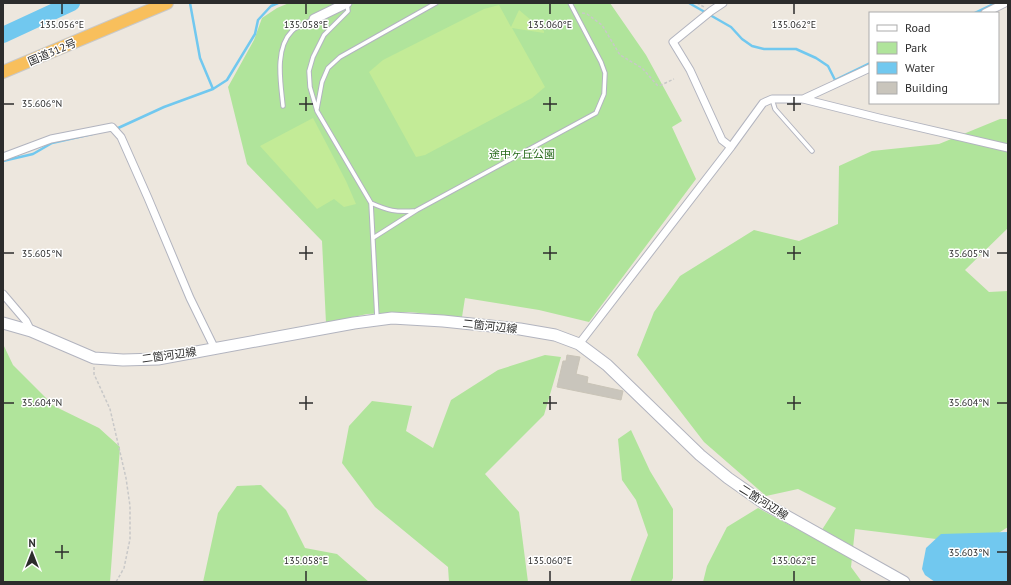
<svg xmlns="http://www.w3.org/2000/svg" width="1011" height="585" viewBox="0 0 1011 585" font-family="'PT Sans','Noto Sans JP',sans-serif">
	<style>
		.green { fill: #b0e49b }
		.pitch { fill: #c3eb97 }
		.water { fill: #71c8ef }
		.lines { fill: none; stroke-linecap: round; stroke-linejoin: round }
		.stream { stroke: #71c8ef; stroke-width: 2.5 }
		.river { stroke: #71c8ef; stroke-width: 16 }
		.building { fill: #c9c5bc; stroke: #c9c4b7 }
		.service-casing { stroke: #b2b4bf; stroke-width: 5.5 }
		.minor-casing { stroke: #b2b4bf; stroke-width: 9 }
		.tertiary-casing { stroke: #b2b4bf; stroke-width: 11 }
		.secondary-casing { stroke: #b2b4bf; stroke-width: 13 }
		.trunk-casing { stroke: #c8c8c8; stroke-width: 14 }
		.path { stroke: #c8c8c8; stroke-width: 1.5; stroke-dasharray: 3 2; stroke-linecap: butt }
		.service { stroke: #fff; stroke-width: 3.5 }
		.minor { stroke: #fff; stroke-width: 7 }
		.tertiary { stroke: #fff; stroke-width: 9 }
		.secondary { stroke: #fff; stroke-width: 11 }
		.trunk { stroke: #f8bf5c; stroke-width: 12 }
		.ticks { fill: none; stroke: #2c2c2c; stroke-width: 1.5 }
		.labels { text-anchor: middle; stroke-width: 3; stroke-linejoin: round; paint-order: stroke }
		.street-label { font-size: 11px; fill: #2c2c2c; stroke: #fff }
		.park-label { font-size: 11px; fill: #276a1b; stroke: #fff }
		.ticks-label { font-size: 10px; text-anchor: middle; fill: #2c2c2c; stroke: #fff; stroke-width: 3; stroke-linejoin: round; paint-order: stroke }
	</style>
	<rect width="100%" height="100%" fill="#ede7de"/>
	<path class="green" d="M289,3h321l36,52 36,66 -10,6 24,52 -107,143 -50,-12 -74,-12 -3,19 -53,-5 -42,2 -41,9 -4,-82 -75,-77 -19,-77 26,-47 8,-22 15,-10z
		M1000,119h8v109l-43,42 24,22 19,-1v236l-14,9 -50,4 -89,-11 -4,38 11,15h-159l4,-16 20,-39 31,-19 58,31 20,-31 -38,-19 -32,7 -62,-54 -67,-87 17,-43 26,-36 74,-46 45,11 39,-17 1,-58 33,-15 67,-7z
		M3,344l10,21 41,41 45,22 21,19 -10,135h-107z
		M545,355l16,2 -17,58 -59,59 34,38 9,70h-79l-1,-15 -73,-60 -33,-44 7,-37 23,-25 40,5 -6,25 27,17 18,-48 47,-30z
		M631,430l19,41 23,38v69l-2,4h-41l18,-47 -12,-35 -14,-20 -4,-41z
		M261,485l25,25 19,38 32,6 32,28h-166l15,-69 19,-27z"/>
	<path class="pitch" d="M499,5l12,22 8,-17 25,21v2l-32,-5 33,59 -13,11 -107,57 -9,2 -47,-85 14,-12 101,-51z
		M313,118l33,63 10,23 -12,3 -10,-8 -17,10 -57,-63z"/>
	<path class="water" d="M1008,532v50h-73l-10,-7 -3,-6 4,-21 15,-14z"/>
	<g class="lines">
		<path class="stream" d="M190,3l10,55 13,31
			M689,3l42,24 11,12 10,7 12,3h32l20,9 12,8 7,14 35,-17
			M975,13l21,-10
			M116,129l48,-22 49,-18 14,-9 28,-46 3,-14 13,-14 7,-3
			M3,161l30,-7 19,-11 40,-9"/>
		<path class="river" d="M3,35l69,-32"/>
	</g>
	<path class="building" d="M567,355l13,2 -4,17 12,3 -1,6 36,8 -2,9 -64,-13 6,-26h3z"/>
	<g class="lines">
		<g class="service-casing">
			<path id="service" d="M347,4l1,7 -24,24 -11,22 -4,14 1,16 7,24 54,92 6,115
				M772,99l3,10 37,42
				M283,106c-2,-22 -9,-57 9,-75 5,-5 15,-8 22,-12
				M317,109l5,-27 6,-14 12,-11 96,-54
				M371,203c18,8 24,9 43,8
				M373,238l44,-28 179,-97 8,-19 1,-21 -4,-11 -31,-59"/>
		</g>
		<g class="minor-casing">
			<path id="minor" d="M723,3l-12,8 -38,31 17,28 32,70 9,7
				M985,13l20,-10
				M803,99l67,-31
				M3,157l48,-18 61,-12 9,10 27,61 42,100 25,51
				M3,294l23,27 5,10
				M579,344l152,-197 32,-44 9,-4h31l76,19 129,30"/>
		</g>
		<g class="tertiary-casing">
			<path id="tertiary" d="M314,19l33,-16"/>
		</g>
		<g class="secondary-casing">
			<path id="secondary" d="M3,323l28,8 63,27 29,2 35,-1 196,-36 38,-5 51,3 77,8 35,6 24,9 28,21 93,90 28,23 37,26 139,78"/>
		</g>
		<g class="trunk-casing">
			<path id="trunk" d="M3,72l164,-69"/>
		</g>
		<path class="path" d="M697,3l7,4
			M582,13l5,1 15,11 18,30 22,13 15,17 2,1 15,-7
			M94,367v7l16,35 16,69 4,28v33l-6,29 -8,14"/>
		<use href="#service" class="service"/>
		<use href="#minor" class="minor"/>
		<use href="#tertiary" class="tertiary"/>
		<use href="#secondary" class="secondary"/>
		<use href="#trunk" class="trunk"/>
	</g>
	<path class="ticks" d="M62,4v10M306,4v10M550,4v10M794,4v10M306,97v14M550,97v14M794,97v14M4,104h10M299,104h14M543,104h14M787,104h14M306,246v14M550,246v14M794,246v14M4,253h10M299,253h14M543,253h14M787,253h14M997,253h10M306,396v14M550,396v14M794,396v14M4,403h10M299,403h14M543,403h14M787,403h14M997,403h10M62,545v14M55,552h14M997,552h10M306,571v10M550,571v10M794,571v10"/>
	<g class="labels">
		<g class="street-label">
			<text transform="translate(52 52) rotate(-23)" y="4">国道312号</text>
			<text transform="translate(490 326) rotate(6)" y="4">二箇河辺線</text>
			<text transform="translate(169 355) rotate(-8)" y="4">二箇河辺線</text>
			<text transform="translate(764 502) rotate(32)" y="4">二箇河辺線</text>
		</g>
		<g class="park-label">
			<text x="522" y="158">途中ヶ丘公園</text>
		</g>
	</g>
	<g class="ticks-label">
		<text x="62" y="28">135.056°E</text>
		<text x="306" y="28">135.058°E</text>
		<text x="550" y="28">135.060°E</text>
		<text x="794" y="28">135.062°E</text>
		<text x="42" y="107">35.606°N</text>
		<text x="42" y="257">35.605°N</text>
		<text x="969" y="257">35.605°N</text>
		<text x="42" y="406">35.604°N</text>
		<text x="969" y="406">35.604°N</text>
		<text x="969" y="556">35.603°N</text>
		<text x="306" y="564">135.058°E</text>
		<text x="550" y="564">135.060°E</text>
		<text x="794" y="564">135.062°E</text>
	</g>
	<rect width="1011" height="585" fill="none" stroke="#2c2c2c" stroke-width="8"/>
	<rect x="869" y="12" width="130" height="92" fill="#ffffff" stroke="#ababab"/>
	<rect x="877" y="25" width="20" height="6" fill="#ffffff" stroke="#ababab"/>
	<text x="905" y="32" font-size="12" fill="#2c2c2c">Road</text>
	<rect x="877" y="42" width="20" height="12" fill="#b0e49b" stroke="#ababab"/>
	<text x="905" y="52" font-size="12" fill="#2c2c2c">Park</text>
	<rect x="877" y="62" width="20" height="12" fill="#71c8ef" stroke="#ababab"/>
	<text x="905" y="72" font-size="12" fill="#2c2c2c">Water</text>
	<rect x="877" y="82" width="20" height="12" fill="#c9c5bc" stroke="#ababab"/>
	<text x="905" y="92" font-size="12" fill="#2c2c2c">Building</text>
	<g transform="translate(32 553)" stroke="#ffffff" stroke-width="3" paint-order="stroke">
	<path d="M0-3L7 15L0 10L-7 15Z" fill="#2c2c2c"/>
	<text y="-6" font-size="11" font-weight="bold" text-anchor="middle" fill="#2c2c2c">N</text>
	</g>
</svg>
